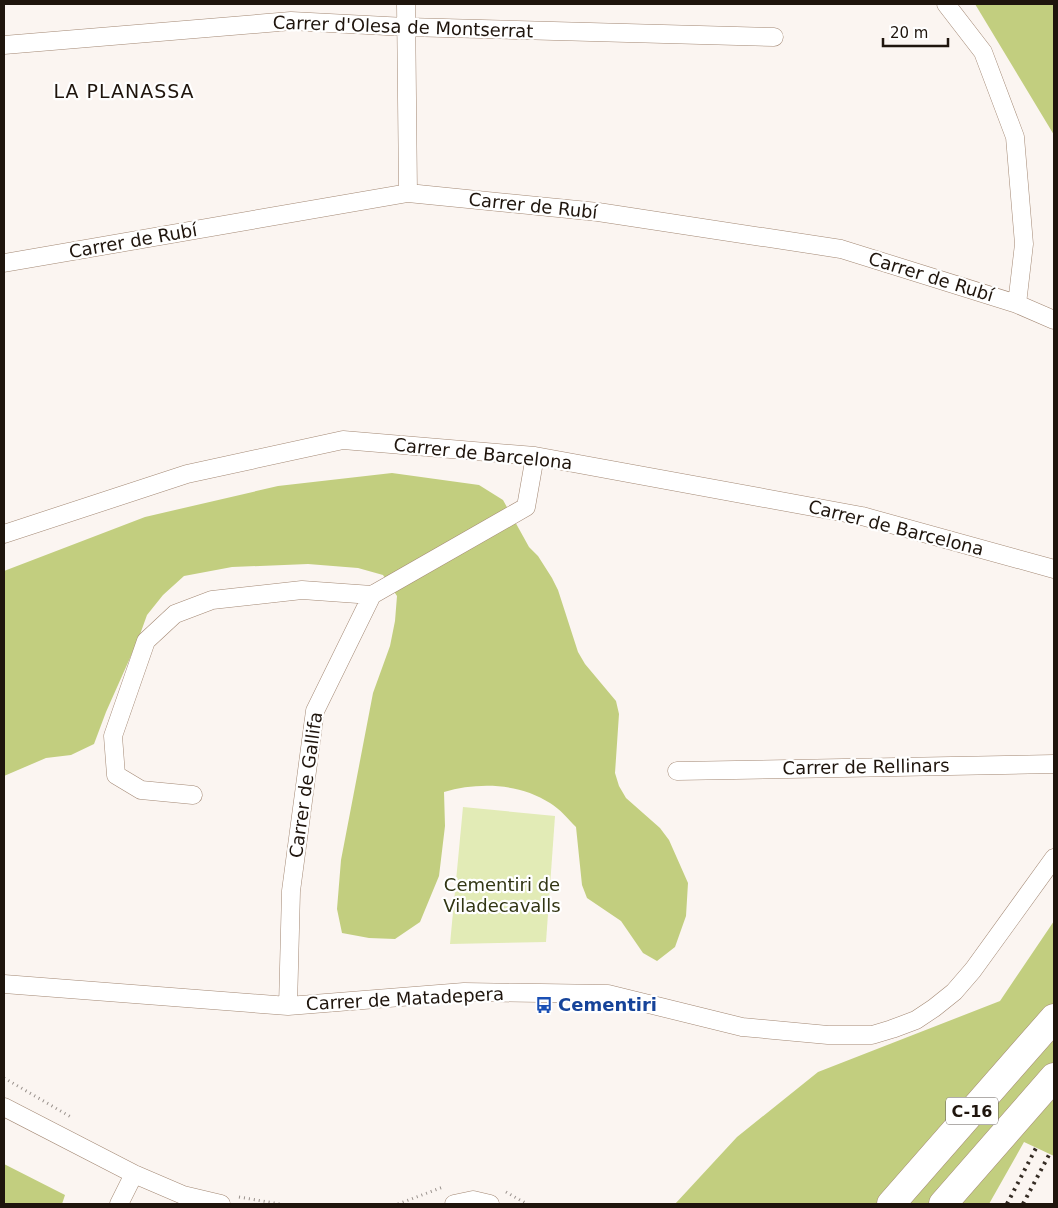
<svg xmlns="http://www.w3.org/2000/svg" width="1058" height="1208" viewBox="0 0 1058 1208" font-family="'DejaVu Sans',sans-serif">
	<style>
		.green { fill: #e2ebb6 }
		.forest { fill: #c2ce7f }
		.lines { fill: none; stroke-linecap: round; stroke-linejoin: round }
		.street-casing { stroke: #a38874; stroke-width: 19 }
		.highway-casing { stroke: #a38874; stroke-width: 29 }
		.path { stroke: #99918c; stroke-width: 3; stroke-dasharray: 1 4; stroke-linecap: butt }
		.street { stroke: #fff; stroke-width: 18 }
		.highway { stroke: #fff; stroke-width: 28 }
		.rail { stroke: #352c24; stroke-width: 4; stroke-dasharray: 2.5 5; stroke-linecap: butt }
		.labels { text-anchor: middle; stroke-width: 4.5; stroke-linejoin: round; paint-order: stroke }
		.shield { fill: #fff; stroke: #625b56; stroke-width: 1 }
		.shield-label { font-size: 16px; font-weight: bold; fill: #1f150d }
		.street-label { font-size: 18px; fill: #1f150d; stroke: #fff }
		.park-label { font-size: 18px; fill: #323614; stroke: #fff }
		.transit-label { font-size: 18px; font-weight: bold; fill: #164399; stroke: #fff; text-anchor: start }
		.neighbourhood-label { font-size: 19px; letter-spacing: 1px; fill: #1f150d; stroke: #fff }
	</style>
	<rect width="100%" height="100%" fill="#fbf5f1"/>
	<path class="green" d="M463,807l92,9 -9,126 -96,2z"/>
	<path class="forest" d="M975,4h79v131z
		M392,473l87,12 24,15 26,47 9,9 14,22 6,12 20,62 7,12 31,37 3,13 -4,59 4,13 7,12 34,30 9,12 19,43 -2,33 -11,31 -18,14 -14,-8 -22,-32 -34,-23 -5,-13 -6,-58c-8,-8 -16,-18 -26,-24 -31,-20 -72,-21 -106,-11l1,34 -6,50 -19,46 -25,17 -26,-1 -27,-5 -5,-24 4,-49 32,-167 17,-47 5,-25 2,-25 -14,-21 -25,-7 -50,-4 -76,3 -48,9 -21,19 -16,20 -9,25 -32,72 -12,32 -23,11 -25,3 -42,18v-205l141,-54 133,-31z
		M1054,921v235l-30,-14 -35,62h-314l62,-67 81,-65 182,-71z
		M4,1164l61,31 -3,9h-58z"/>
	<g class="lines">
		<g class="street-casing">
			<path id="street" d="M406,4l2,189
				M946,4l37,48 32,85 9,107 -7,60
				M4,45l287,-24 115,6 368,10
				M4,263l404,-70 190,19 243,37 176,55 37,16
				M4,534l183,-60 156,-34 192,16 327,60 192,53
				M677,771l377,-7
				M193,795l-52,-5 -25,-15 -3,-39 33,-95 29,-27 37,-14 90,-10 70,5
				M4,984l284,22 176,-14 144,2 134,33 86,8h44l20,-6 24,-9 18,-12 20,-16 19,-22 81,-112
				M288,1006l3,-115 24,-180 57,-116 154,-88 9,-51
				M4,1107l130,67 49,21 38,9
				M119,1204l15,-30
				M454,1204l19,-4 17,4"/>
		</g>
		<g class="highway-casing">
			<path id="highway" d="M891,1204l163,-186
				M943,1204l111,-127"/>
		</g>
		<path class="path" d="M4,1078l67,39
			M506,1192l21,12
			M239,1197l41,7
			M398,1204l45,-17"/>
		<use href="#street" class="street"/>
		<use href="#highway" class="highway"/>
		<path class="rail" d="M1007,1204l30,-58
			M1023,1204l27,-51"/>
	</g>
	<defs>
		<g id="bus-bare" transform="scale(1.35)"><path d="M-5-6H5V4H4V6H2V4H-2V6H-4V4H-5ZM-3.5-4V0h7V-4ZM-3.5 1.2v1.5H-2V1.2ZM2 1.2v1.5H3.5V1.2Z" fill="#1a4fb4" stroke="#fff" stroke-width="2.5" paint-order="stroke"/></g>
	</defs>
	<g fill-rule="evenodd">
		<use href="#bus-bare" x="544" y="1005"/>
	</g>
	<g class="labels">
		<rect class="shield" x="946" y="1097.5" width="52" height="27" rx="4"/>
		<g class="shield-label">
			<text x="972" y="1117">C-16</text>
		</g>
		<g class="street-label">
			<text transform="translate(403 27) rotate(2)" y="6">Carrer d'Olesa de Montserrat</text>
			<text transform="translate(533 206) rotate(6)" y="6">Carrer de Rubí</text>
			<text transform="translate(133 241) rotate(-10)" y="6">Carrer de Rubí</text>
			<text transform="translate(931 277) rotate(17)" y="6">Carrer de Rubí</text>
			<text transform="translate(483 454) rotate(6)" y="6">Carrer de Barcelona</text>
			<text transform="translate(896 528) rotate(14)" y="6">Carrer de Barcelona</text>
			<text transform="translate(866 767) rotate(-1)" y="6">Carrer de Rellinars</text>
			<text transform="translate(306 785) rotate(-82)" y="6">Carrer de Gallifa</text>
			<text transform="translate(405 999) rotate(-3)" y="6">Carrer de Matadepera</text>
		</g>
		<g class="park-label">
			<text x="502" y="891">Cementiri de<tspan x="502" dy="21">Viladecavalls</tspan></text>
		</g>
		<g class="transit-label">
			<text x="558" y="1011">Cementiri</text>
		</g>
		<g class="neighbourhood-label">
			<text x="124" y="98">LA PLANASSA</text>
		</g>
	</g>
	<rect width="1058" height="1208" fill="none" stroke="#1f150d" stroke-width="10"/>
	<path d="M883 38v8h65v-8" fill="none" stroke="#1f150d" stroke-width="2.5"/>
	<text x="890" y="38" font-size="15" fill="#1f150d" stroke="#ffffff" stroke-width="4" paint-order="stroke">20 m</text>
</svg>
